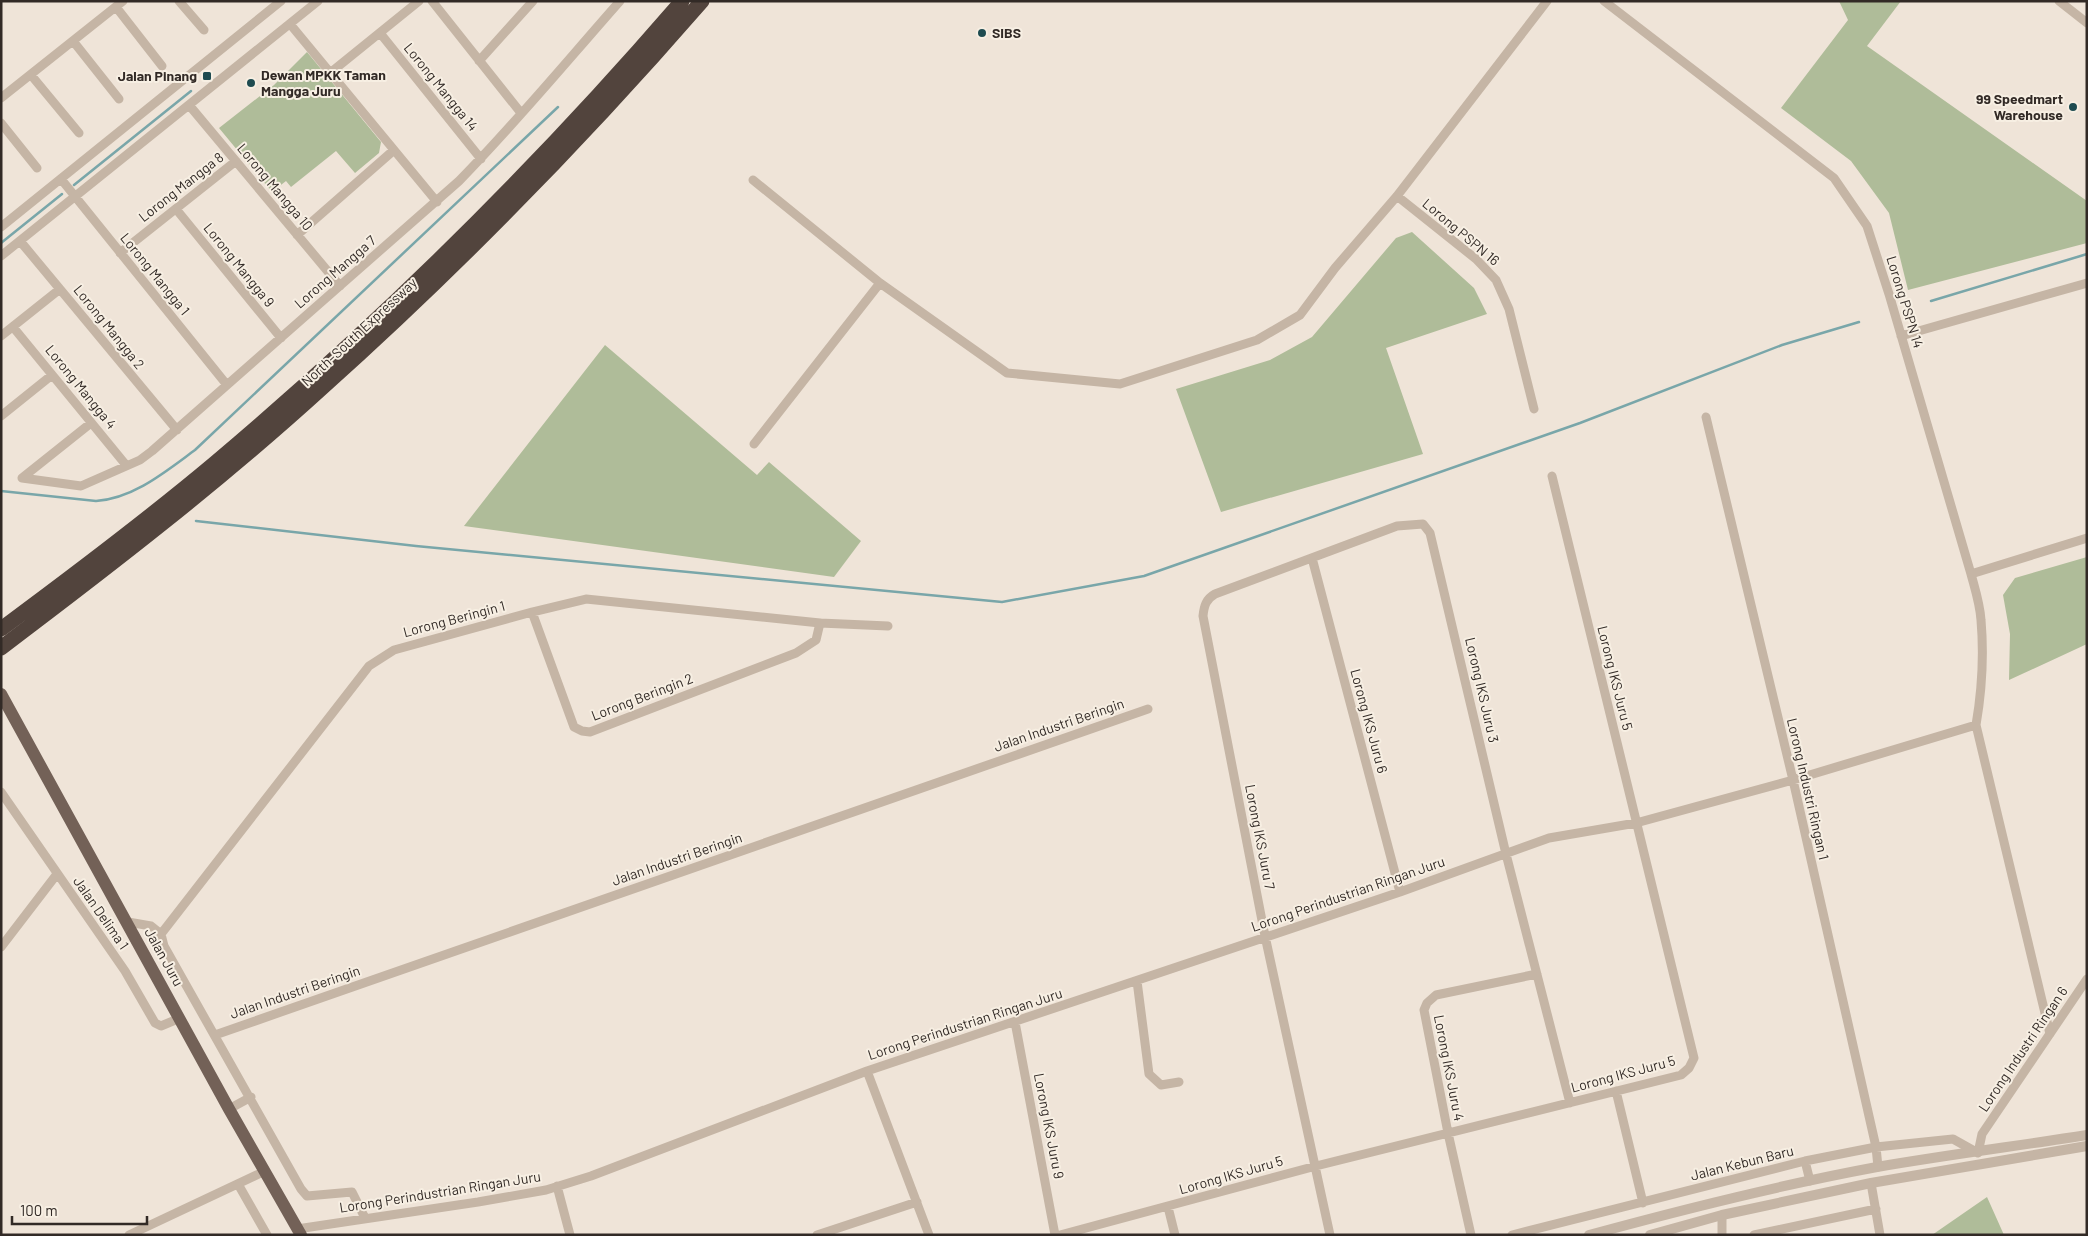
<svg xmlns="http://www.w3.org/2000/svg" width="2088" height="1236" viewBox="0 0 2088 1236" font-family="Barlow,sans-serif">
	<style>
		.green { fill: #afbc99 }
		.lines { fill: none; stroke-linecap: round; stroke-linejoin: round }
		.stream { stroke: #79a6a9; stroke-width: 2.5 }
		.minor { stroke: #c5b5a5; stroke-width: 9 }
		.tertiary { stroke: #c5b5a5; stroke-width: 10 }
		.primary { stroke: #736157; stroke-width: 12 }
		.motorway { stroke: #52443d; stroke-width: 15 }
		.poi-dot { fill: #1e4b50; stroke: #f7efe3; stroke-width: 2 }
		.labels { text-anchor: middle; stroke-width: 4; stroke-linejoin: round; paint-order: stroke }
		.poi-label { font-size: 14px; font-weight: bold; fill: #322a26; stroke: #f7efe3; text-anchor: start }
		.street-label { font-size: 14px; fill: #322a26; stroke: #f7efe3 }
	</style>
	<rect width="100%" height="100%" fill="#efe4d8"/>
	<path class="green" d="M1839,1h62l-34,45 220,155v42l-179,47 -19,-77 -38,-52 -70,-53 67,-88z
		M307,52l74,90 -2,11 -24,20 -19,-22 -45,36 -5,-6 -14,11 -53,-64 55,-43z
		M1412,232l62,56 13,26 -101,34 37,106 -202,58 -45,-123 94,-29 42,-23 84,-99z
		M605,345l152,130 12,-13 92,79 -27,36 -370,-51z
		M2087,557v87l-78,36 1,-46 -7,-39 12,-17z
		M1987,1197l17,38h-72z"/>
	<g class="lines">
		<path class="stream" d="M74,185l117,-94
			M1,243l61,-49
			M1931,301l156,-47
			M1,491l95,10c38,-3 69,-29 99,-51l363,-343
			M196,521l220,25 586,56 142,-26 436,-153 202,-78 77,-23"/>
		<path class="minor" d="M179,1l25,29
			M432,1l89,112
			M1604,1l230,177 33,48 22,68 82,280c4,15 9,30 10,46 3,35 1,70 -5,105l74,309
			M2059,1l28,22
			M116,7l46,59
			M290,24l147,178
			M380,33l101,126
			M73,41l46,58
			M479,61l54,-60
			M330,73l89,-72
			M31,75l48,58
			M1,98l122,-97
			M189,105l151,181
			M1,123l36,45
			M61,179l166,206
			M753,180l127,103 127,90 113,11 137,-44 43,-25 35,-47 62,-72 150,-195
			M1397,196l79,63 20,21 13,29 25,100
			M176,209l105,129
			M1,227l280,-226
			M297,235l97,-85
			M20,241l157,189
			M120,253l116,-92
			M1,256l317,-255
			M13,327l113,138
			M1,336l59,-47
			M1901,336l186,-53
			M1,416l51,-41
			M1706,417l87,363 83,367 2,20
			M754,444l126,-161
			M22,478l59,8 59,-26 12,-9 307,-270c56,-57 108,-120 161,-180
			M22,478l69,-55
			M1312,558l88,334
			M1971,574l116,-36
			M532,612l42,115 8,4 8,1 206,-79 20,-13 4,-17
			M1,792l124,179 30,52 6,3 19,-8
			M128,922l23,4 10,8
			M161,934l208,-268 25,-16 138,-38 54,-13 234,24 68,3
			M161,934l3,12 137,243 6,7 45,-4 13,26
			M1,947l56,-73
			M1137,981l12,93 12,11 18,-3
			M1015,1022l40,213
			M215,1035l933,-326
			M867,1071l62,164
			M1616,1091l27,112
			M229,1109l22,-12
			M1805,1161l5,20
			M1871,1183l9,52
			M238,1184l29,51
			M557,1186l13,49
			M1168,1207l7,28
			M1722,1215v20
			M297,1229l181,-27 68,-12 45,-14 276,-105 533,-179 149,-54 87,-15 157,-43 183,-55
			M129,1235l136,-64
			M817,1235l100,-33
			M1060,1235l256,-69 365,-91 8,-7 5,-10 -142,-582
			M1330,1235l-65,-299 -62,-320c1,-10 3,-17 12,-22l182,-68 26,-2 7,9 76,321 64,249
			M1471,1235l-23,-102 -24,-123 3,-7 9,-8 101,-21
			M1512,1235l293,-74 71,-14 77,-8 25,14 4,-19 105,-155
			M1754,1235l122,-26"/>
		<path class="tertiary" d="M1589,1235c95,-26 191,-50 288,-68 70,-12 140,-21 210,-32
			M1650,1235l72,-20 149,-32 216,-37"/>
		<path class="primary" d="M1,694l228,415 72,126"/>
		<path class="motorway" d="M1,629c73,-54 145,-108 214,-166 168,-142 324,-296 467,-462
			M1,648c110,-83 219,-167 321,-260 135,-121 261,-250 380,-387"/>
	</g>
	<g class="poi-dot">
		<circle cx="982" cy="33" r="5"/>
		<rect x="202" y="71" width="10" height="10" rx="2.5"/>
		<circle cx="251" cy="83" r="5"/>
		<circle cx="2073" cy="107" r="5"/>
	</g>
	<g class="labels">
		<g class="poi-label">
			<text x="992" y="38">SIBS</text>
			<text x="261" y="80">Dewan MPKK Taman<tspan x="261" dy="16">Mangga Juru</tspan></text>
			<text x="197" y="81" text-anchor="end">Jalan Pinang</text>
			<text x="2063" y="104" text-anchor="end">99 Speedmart<tspan x="2063" dy="16">Warehouse</tspan></text>
		</g>
		<g class="street-label">
			<text transform="translate(441 87) rotate(51)" y="5">Lorong Mangga 14</text>
			<text transform="translate(181 187) rotate(-38)" y="5">Lorong Mangga 8</text>
			<text transform="translate(275 187) rotate(50)" y="5">Lorong Mangga 10</text>
			<text transform="translate(1461 232) rotate(40)" y="5">Lorong PSPN 16</text>
			<text transform="translate(239 265) rotate(51)" y="5">Lorong Mangga 9</text>
			<text transform="translate(335 272) rotate(-41)" y="5">Lorong Mangga 7</text>
			<text transform="translate(155 274) rotate(51)" y="5">Lorong Mangga 1</text>
			<text transform="translate(1905 302) rotate(73)" y="5">Lorong PSPN 14</text>
			<text transform="translate(109 327) rotate(51)" y="5">Lorong Mangga 2</text>
			<text transform="translate(359 332) rotate(-43)" y="5">North–South Expressway</text>
			<text transform="translate(81 387) rotate(51)" y="5">Lorong Mangga 4</text>
			<text transform="translate(454 619) rotate(-15)" y="5">Lorong Beringin 1</text>
			<text transform="translate(1615 678) rotate(76)" y="5">Lorong IKS Juru 5</text>
			<text transform="translate(1482 690) rotate(77)" y="5">Lorong IKS Juru 3</text>
			<text transform="translate(642 697) rotate(-21)" y="5">Lorong Beringin 2</text>
			<text transform="translate(1369 721) rotate(75)" y="5">Lorong IKS Juru 6</text>
			<text transform="translate(1059 725) rotate(-19)" y="5">Jalan Industri Beringin</text>
			<text transform="translate(1808 789) rotate(77)" y="5">Lorong Industri Ringan 1</text>
			<text transform="translate(1260 837) rotate(79)" y="5">Lorong IKS Juru 7</text>
			<text transform="translate(677 859) rotate(-19)" y="5">Jalan Industri Beringin</text>
			<text transform="translate(1348 894) rotate(-19)" y="5">Lorong Perindustrian Ringan Juru</text>
			<text transform="translate(101 913) rotate(55)" y="5">Jalan Delima 1</text>
			<text transform="translate(164 957) rotate(61)" y="5">Jalan Juru</text>
			<text transform="translate(295 992) rotate(-19)" y="5">Jalan Industri Beringin</text>
			<text transform="translate(965 1024) rotate(-18)" y="5">Lorong Perindustrian Ringan Juru</text>
			<text transform="translate(2023 1049) rotate(-56)" y="5">Lorong Industri Ringan 6</text>
			<text transform="translate(1449 1068) rotate(79)" y="5">Lorong IKS Juru 4</text>
			<text transform="translate(1623 1074) rotate(-15)" y="5">Lorong IKS Juru 5</text>
			<text transform="translate(1049 1126) rotate(79)" y="5">Lorong IKS Juru 9</text>
			<text transform="translate(1742 1163) rotate(-14)" y="5">Jalan Kebun Baru</text>
			<text transform="translate(1231 1175) rotate(-16)" y="5">Lorong IKS Juru 5</text>
			<text transform="translate(440 1192) rotate(-9)" y="5">Lorong Perindustrian Ringan Juru</text>
		</g>
	</g>
	<rect width="2088" height="1236" fill="none" stroke="#322a26" stroke-width="5"/>
	<path d="M12 1216v8h135v-8" fill="none" stroke="#322a26" stroke-width="2.5"/>
	<text x="20" y="1216" font-size="15" fill="#322a26" stroke="#f7efe3" stroke-width="4" paint-order="stroke">100 m</text>
</svg>
